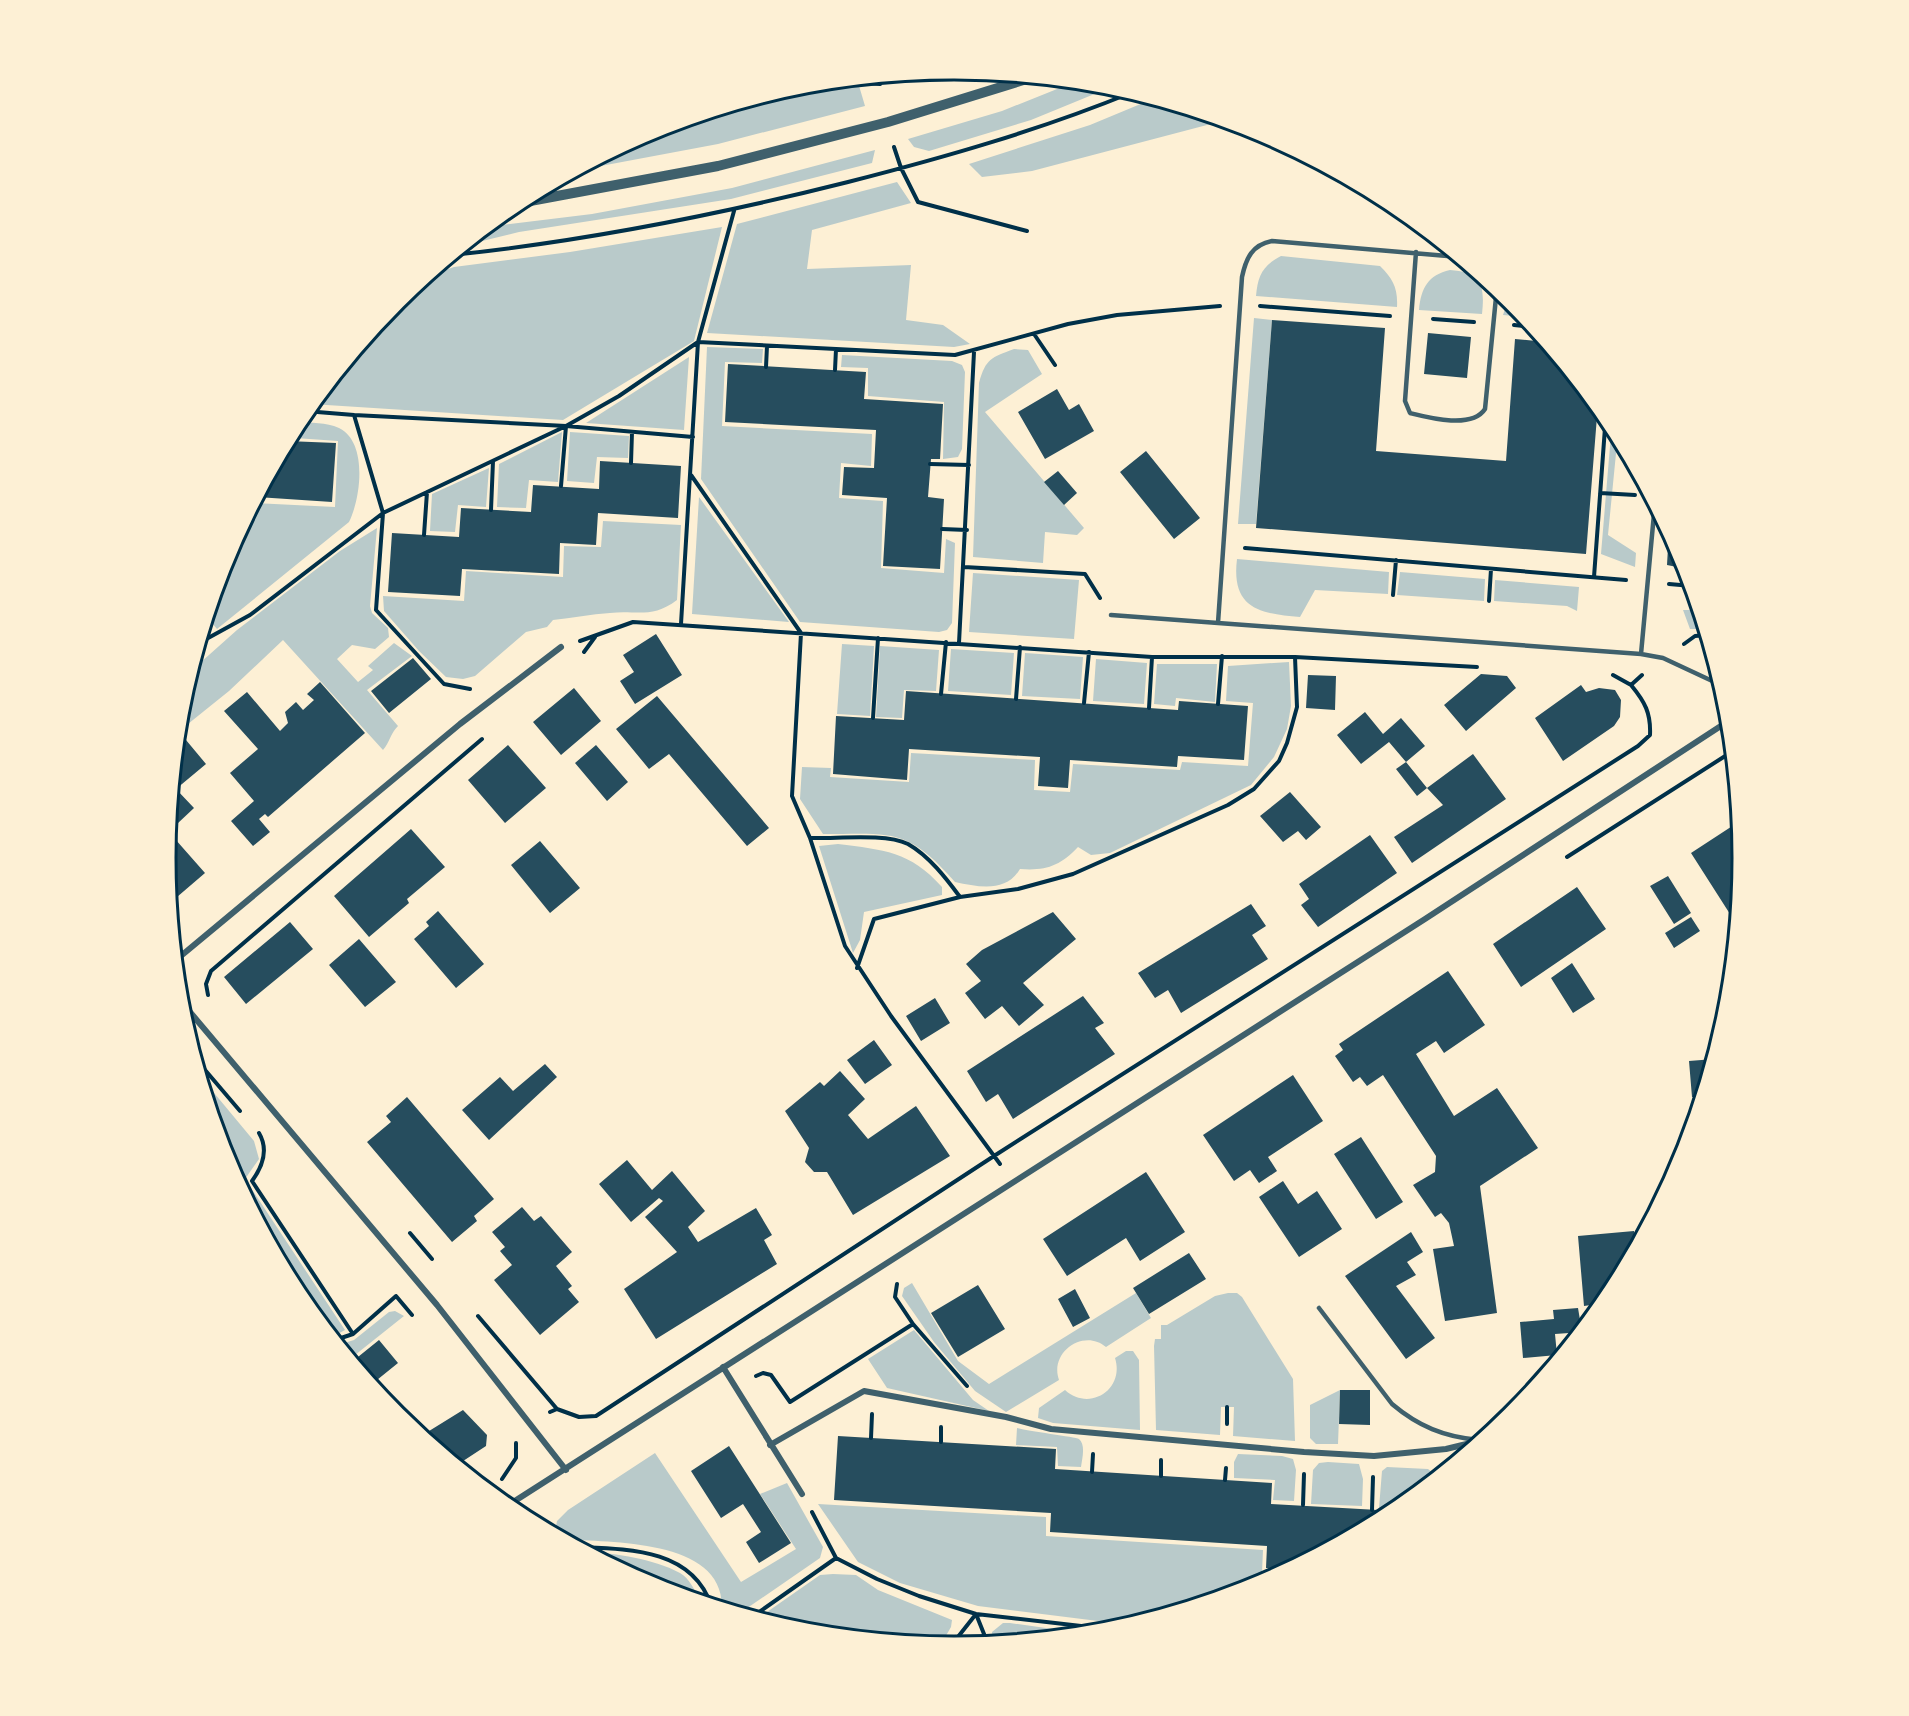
<svg xmlns="http://www.w3.org/2000/svg" width="1909" height="1716" viewBox="0 0 1909 1716" font-family="'Fira Sans Condensed',sans-serif">
	<style>
		.green { fill: #b9caca }
		.building { fill: #264d5e }
		.lines { fill: none; stroke-linecap: round; stroke-linejoin: round }
		.path { stroke: #003049; stroke-width: 4 }
		.service { stroke: #3f606c; stroke-width: 4.5 }
		.minor { stroke: #3f606c; stroke-width: 6 }
		.tertiary { stroke: #3f606c; stroke-width: 10 }
		.rim { fill: none; stroke: #003049; stroke-width: 3 }
	</style>
	<rect width="100%" height="100%" fill="#fdf0d5"/>
	<path class="green" d="M857,79l8,27 -147,38 -144,27 79,-42 148,-45z
		M1077,81l37,5 -83,34 -102,31 -15,-4 -6,-8 94,-28z
		M1155,98l71,22 -194,51 -50,6 -13,-13 121,-39z
		M875,150l-3,13 -141,36 -212,33 -41,10 -9,-1 17,-14 106,-13 140,-26z
		M897,182l14,21 -99,27 -5,39 104,-4 -5,55 37,5 27,19 -16,3 -247,-14 30,-109z
		M722,227l-28,114 -131,79 -252,-16 86,-104 26,-22 31,-11 116,-15z
		M1281,256l99,10c13,13 18,22 17,41l-141,-11c2,-20 6,-30 25,-40z
		M1450,270c32,2 35,16 32,44l-63,-4c2,-22 9,-35 31,-40z
		M1509,297l17,20 -23,-2z
		M1254,318l18,2 -16,204h-18z
		M707,347l56,2 -1,14 -37,-1 -3,64 150,8 -1,32 -30,-3 -2,35 44,3 -2,67 63,5 2,-34 9,4 -3,80 -5,7 -8,2 -139,-10 -99,-143z
		M1014,349l14,1 14,24 -57,38 99,116 -7,7 -32,-3 -2,31 -70,-6 6,-174c7,-25 12,-25 35,-34z
		M842,355l110,6 10,4 3,7 -3,77 -4,8 -15,2 1,-57 -76,-6v-28l-27,-1z
		M689,357l-5,73 -98,-7z
		M297,422c14,1 29,0 42,6 29,14 22,70 10,94l-132,107 -10,-12 19,-61 28,-53 81,4 3,-66 -43,-3z
		M1612,422l6,11 -10,102 28,18 -1,14 -34,-13z
		M562,432l-4,50 -29,-2 -3,28 -29,-1 2,-43z
		M570,432l59,4 -1,22 -31,-1 -3,26 -27,-2z
		M489,468l-3,39 -28,-2 -3,27 -25,-1 2,-37z
		M699,497l90,125 -97,-8z
		M603,521l78,4 -4,75c-25,19 -40,10 -67,13 -19,1 -38,5 -57,7l-6,7 -21,5 -51,44 -12,3 -17,-2 -27,-26 -35,-40 -1,-15 81,5 2,-30 97,6 1,-31 37,1z
		M377,528l-7,78 2,7 16,15 1,9 -14,12 -23,-4 -15,14 21,23 15,-12 -5,-4 26,-23 18,13 -45,34 31,36c-8,8 -8,16 -15,24l-100,-110 -54,51 -51,41 3,-28 10,-33 46,-41 103,-79z
		M1237,559l152,13 -1,22 -73,-4 -15,27c-41,-3 -69,-9 -63,-58z
		M1400,572l85,7 -1,22 -87,-6z
		M973,573l106,7 -5,59 -105,-7z
		M1495,580l84,7 -2,24 -10,-5 -73,-5z
		M1683,610h17l6,19h-16z
		M842,644l32,2 -4,70 -33,-2z
		M880,646l59,4 -3,41 -32,-1 -2,28 -26,-1z
		M951,649l63,4 -3,42 -63,-4z
		M1025,653l58,4 -3,42 -58,-3z
		M1096,659l51,4 -3,41 -51,-3z
		M1289,662l2,44 -4,23 -13,28 -23,28 -141,68 -19,2 -13,-8c-18,19 -32,24 -58,22 -14,24 -41,18 -65,13 -48,-55 -63,-48 -132,-48l-23,-35 2,-32 29,1 -1,9 79,5 2,-29 124,7 -1,30 36,2 3,-28 107,6 2,-8 66,4 5,-63 -27,-2 2,-35z
		M1157,664h60l-2,38 -39,-4 -1,8 -21,-2z
		M838,844c46,6 72,7 104,43v8l-78,17 -4,28 -7,13 -34,-107z
		M200,1076l54,65 5,18 -14,20 100,151 -13,7 -34,-41 -73,-136z
		M912,1283l46,78 31,23 147,-91 15,25 -45,29c-22,-19 -57,5 -47,33l-53,32 -31,-21 -41,-49 -32,-46 2,-8z
		M1228,1293h9l5,4 51,82 2,62 -62,-5 1,-29h-13l-1,28 -64,-5 -2,-84 1,-7h6v-14h6l48,-29z
		M395,1311l9,5 -54,43 -12,-14 16,-5 35,-28z
		M914,1330l59,70 16,11 -102,-23 -19,-29z
		M1126,1351h7l6,9 1,70 -87,-7 -15,-5 1,-10 26,-18c24,22 60,0 50,-32z
		M1340,1390l-2,54h-22l-6,-6v-33z
		M1017,1428c10,3 59,9 62,11 7,6 3,20 2,28l-23,-1 -1,-19 -41,-2z
		M655,1453l86,129 55,-33 -36,-55 27,-11 36,64 -3,11 -80,55 -18,-5c2,-70 -112,-65 -159,-69l-8,-7 2,-11 11,-11z
		M1238,1454l44,2 11,3 3,11 -2,31 -21,-1 2,-20 -41,-2v-16z
		M1328,1462l31,2 4,15 -1,27 -51,-2 2,-34 6,-7z
		M1387,1467l41,2 5,4 1,7 -36,30 -19,-2 3,-37z
		M818,1504l228,13v19l217,14 -1,22 21,1 -27,14 -126,38 -152,-19 -78,-23 -42,-21z
		M587,1552c29,1 67,7 93,21 9,5 16,18 19,28l-41,-13v-11l-28,-2z
		M833,1574l23,1 22,15 74,30 -1,7 -11,19 -140,-14 -43,-13 63,-44z
		M1003,1623h7l78,11 -95,9 -1,-11z"/>
	<path class="building" d="M1272,320l113,8 -9,123 130,10 9,-122 31,3 52,62 -12,150 -330,-26z
		M1428,333l43,4 -4,41 -43,-4z
		M728,364l138,8 -2,27 79,5 -3,55h-9l-3,38 16,2 -4,70 -57,-3 4,-68 -45,-3 2,-28 30,1 2,-38 -151,-8z
		M1057,389l12,21 10,-6 15,27 -49,28 -27,-47z
		M287,441l49,2 -4,59 -75,-5z
		M1146,451l54,67 -26,21 -54,-67z
		M600,461l81,5 -3,52 -80,-5 -2,32 -36,-2 -1,31 -97,-5 -2,27 -72,-4 4,-59 67,4 2,-29 70,4 2,-27 66,4z
		M1058,471l19,22 -13,12 -20,-23z
		M1669,530l15,26 3,13 -20,-4z
		M656,634l26,41 -47,29 -15,-23 14,-9 -11,-17z
		M413,658l18,21 -42,34 -18,-22z
		M1481,674l26,2 9,12 -50,43 -22,-26z
		M1308,675l28,1 -1,34 -29,-2z
		M320,682l45,51 -97,84 -3,-3 -6,5 11,13 -17,14 -22,-25 23,-20 -24,-28 28,-24 -34,-38 23,-19 33,39 8,-8 -3,-11 11,-10 7,8 11,-10 -7,-6z
		M1581,685l5,7 13,-4 16,2 6,10 -1,17 -6,9 -51,35 -28,-43z
		M574,688l27,33 -40,34 -28,-33z
		M906,691l272,19 1,-9 69,5 -4,54 -66,-4 -1,11 -107,-7 -2,28 -30,-2 2,-29 -131,-8 -2,31 -74,-6 3,-58 68,4z
		M657,696l112,132 -22,18 -78,-92 -20,15 -33,-40z
		M1365,712l18,22 18,-16 24,28 -19,16 -17,-20 -28,22 -24,-29z
		M186,740l20,24 -30,25 18,19 -17,16 -7,-9 6,-67z
		M508,745l38,43 -41,35 -37,-43z
		M596,745l32,37 -21,19 -32,-38z
		M1473,754l33,45 -94,64 -18,-26 49,-32 -16,-17z
		M1406,762l21,26 -10,8 -21,-27z
		M1290,792l31,35 -15,13 -8,-9 -15,11 -23,-26z
		M1740,821l3,37 -6,67 -46,-72z
		M411,829l34,38 -38,32 2,4 -40,34 -35,-41z
		M168,831l37,42 -35,30 -4,-45z
		M1370,835l27,38 -79,54 -17,-22 8,-6 -10,-15z
		M540,841l40,47 -30,25 -39,-48z
		M1668,876l23,37 -17,11 -24,-38z
		M1577,887l29,42 -85,58 -28,-43z
		M1251,904l15,22 -14,9 16,24 -87,54 -13,-23 -13,8 -17,-25z
		M438,911l46,53 -28,24 -42,-49 15,-13 -3,-4z
		M1053,912l23,27 -53,44 21,22 -25,21 -17,-20 -17,13 -20,-26 16,-12 -15,-17 16,-14z
		M1691,917l9,14 -26,17 -9,-15z
		M290,922l23,27 -67,55 -22,-27z
		M359,939l37,43 -31,25 -36,-42z
		M1572,963l23,36 -22,14 -22,-35z
		M1448,971l37,54 -41,28 -8,-12 -20,13 38,62 43,-28 41,60 -58,38 17,127 -52,8 -12,-72 21,-3 -5,-23 -8,-10 -6,4 -22,-32 22,-13 1,-16 -53,-81 -16,11 -7,-9 -7,5 -18,-26 8,-6 -4,-6z
		M1083,996l21,27 -9,5 20,26 -102,65 -15,-25 -12,8 -19,-31z
		M935,998l15,25 -29,18 -15,-25z
		M874,1040l18,25 -27,19 -18,-24z
		M1714,1059l-11,38h-11l-3,-36z
		M545,1064l12,13 -68,63 -27,-30 38,-33 13,14z
		M840,1071l25,28 -17,16 20,24 48,-33 34,50 -97,59 -26,-43h-13l-9,-10 4,-14 -24,-37 35,-29 4,4z
		M1293,1075l30,46 -55,36 9,14 -18,12 -9,-13 -16,11 -31,-46z
		M407,1097l87,102 -20,17 3,5 -25,21 -85,-100 24,-20 -5,-6z
		M1361,1137l42,65 -27,17 -42,-65z
		M627,1160l25,30 20,-19 33,40 -17,16 10,15 58,-34 16,27 -8,5 13,24 -121,75 -32,-50 53,-37 -32,-35 18,-16 -4,-3 -28,24 -32,-38z
		M1146,1172l39,60 -45,29 -14,-23 -59,38 -24,-37z
		M1283,1181l15,23 19,-13 25,38 -43,28 -40,-60z
		M522,1207l12,14 7,-5 31,36 -16,14 16,20 -4,3 11,13 -39,33 -46,-55 18,-15 -12,-14 5,-4 -13,-15z
		M1634,1231l1,19 -25,47 -5,6 -21,3 -6,-70z
		M1411,1232l12,20 -16,10 9,13 -20,11 39,52 -29,21 -61,-83z
		M1189,1253l17,26 -57,35 -16,-26z
		M978,1285l27,44 -47,28 -27,-44z
		M1075,1289l15,29 -17,9 -15,-28z
		M1578,1308l4,24 -12,13 -1,-12 -14,1 2,21 -34,3 -3,-36 34,-3 -1,-9z
		M379,1340l19,23 -26,21 -19,-23z
		M1340,1390h30v35l-31,-1z
		M463,1410l24,25 -1,11 -29,19 -36,-29z
		M838,1436l218,13 -1,20 217,14 -1,21 125,7 -107,59 -23,-2 1,-22 -217,-14 1,-19 -217,-13z
		M729,1446l62,97 -32,20 -13,-21 15,-10 -18,-28 -22,14 -30,-47z
		M630,1575l28,2v11l-6,-1z"/>
	<g class="lines">
		<path class="path" d="M874,77l5,6
			M834,81l46,3
			M894,147l7,21 17,34 109,29
			M452,255c134,-14 265,-40 396,-73 98,-25 192,-52 285,-90
			M1260,306l130,10
			M1433,319l41,3
			M1514,325l21,2
			M1034,334l21,31
			M766,367l1,-21
			M835,370l1,-21
			M305,411l49,4
			M288,441v-1
			M631,463l1,-31
			M930,464l39,1
			M691,475l110,158 -9,163 18,42 35,108 46,70 109,148
			M561,486l5,-60
			M1600,493l35,2
			M491,510l2,-49
			M942,529l25,1
			M424,535l3,-43
			M1245,548l381,32
			M964,567l121,7 15,24
			M1594,577l12,-163
			M1669,584l23,2
			M1393,595l3,-35
			M1489,601l2,-32
			M681,624l17,-282 36,-131
			M580,641l53,-19 519,35h143l182,10
			M199,643l51,-28 133,-102 183,-87 53,-30 79,-54 257,13 113,-31 49,-9 103,-9
			M959,643l15,-291
			M1684,644l11,-8 12,-1
			M584,652l11,-15
			M1613,675l18,10
			M470,689l-26,-5 -68,-74 7,-97 -29,-98 212,11 127,11
			M941,694l5,-52
			M1016,699l4,-52
			M1084,703l5,-51
			M1218,704l4,-48
			M1149,708l3,-51
			M873,718l5,-80
			M810,838c26,1 75,-5 98,6 21,12 38,34 52,53
			M1567,857l166,-106
			M857,968l17,-49 86,-22 58,-8 55,-15 155,-69 26,-16 25,-28 8,-18 10,-36 -2,-50
			M208,995l-2,-11 5,-13 271,-232
			M194,1057l46,54
			M259,1133c10,17 4,33 -7,48l101,153
			M410,1233l22,26
			M396,1296l16,19
			M478,1316l79,93
			M913,1324l54,62
			M335,1340l18,-6 43,-38
			M756,1376l7,-3 8,2 19,27 123,-78 -18,-27 2,-13
			M550,1412l7,-3 22,8 17,-1 398,-260 644,-410 12,-11c1,-22 -5,-33 -19,-50l11,-10
			M1227,1424v-17
			M871,1438l1,-24
			M941,1442v-15
			M1092,1472l1,-18
			M1161,1476v-16
			M502,1479l14,-21v-15
			M1225,1480l1,-12
			M1303,1505l1,-31
			M1372,1510l1,-33
			M812,1512l24,46 41,21 42,17 57,18 140,16
			M578,1547c51,2 114,2 133,58
			M752,1617l84,-59
			M950,1647l26,-33 12,30"/>
		<path class="service" d="M1416,252l-11,149 5,12c20,5 62,16 75,-4l12,-122
			M1459,257l-187,-16c-20,4 -26,17 -30,36l-24,346 423,31 22,4 60,28
			M1111,615l107,8
			M1641,654l14,-151
			M1319,1308l73,96c26,22 52,33 87,36"/>
		<path class="minor" d="M176,960l284,-236 101,-77
			M179,999l258,306 129,165
			M723,1367l79,127
			M770,1445l94,-54 142,26 45,12 253,23 70,4 72,-7 37,-9
			M507,1506l918,-587 305,-199"/>
		<path class="tertiary" d="M514,204l204,-38 170,-44 145,-45"/>
	</g>
	<path d="M0 0H1909V1716H0ZM176 858a778 778 0 1 1 1556 0a778 778 0 1 1-1556 0Z" fill="#fdf0d5" fill-rule="evenodd"/>
	<path class="rim" d="M176 858a778 778 0 1 1 1556 0a778 778 0 1 1-1556 0Z"/>
</svg>
